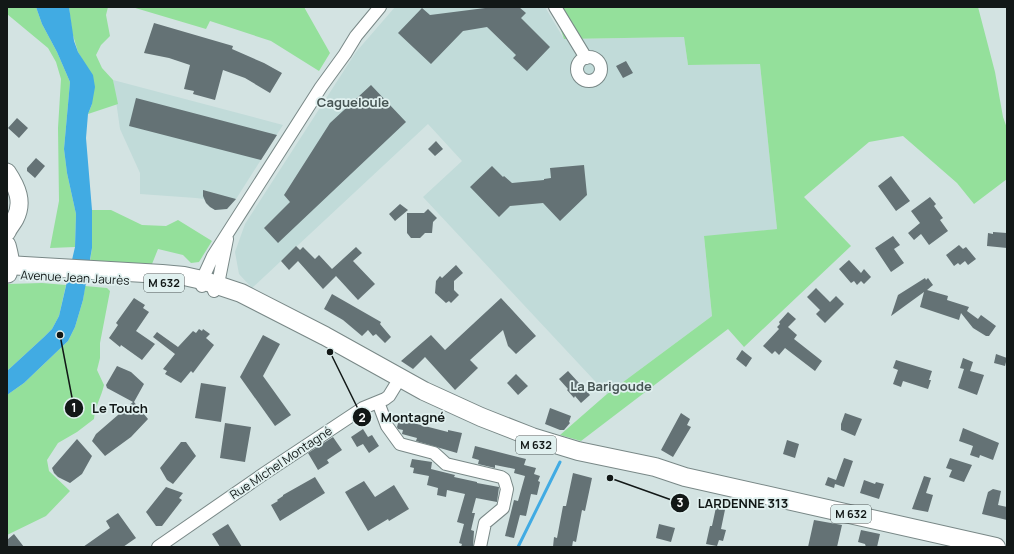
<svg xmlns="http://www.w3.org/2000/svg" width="1014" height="554" viewBox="0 0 1014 554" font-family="Manrope,sans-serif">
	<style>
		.built { fill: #c1dbd9 }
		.green { fill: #94e09b }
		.water { fill: #41abe3 }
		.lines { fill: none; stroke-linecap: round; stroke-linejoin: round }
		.stream { stroke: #41abe3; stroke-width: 3 }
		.building { fill: #647275 }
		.street-casing { stroke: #798887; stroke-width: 14 }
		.secondary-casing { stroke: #798887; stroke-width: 19 }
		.primary-casing { stroke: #798887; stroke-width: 20 }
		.street { stroke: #fff; stroke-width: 12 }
		.secondary { stroke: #fff; stroke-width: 17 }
		.primary { stroke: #fff; stroke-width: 18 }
		.labels { text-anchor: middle; stroke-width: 3.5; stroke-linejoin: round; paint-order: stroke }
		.shield { fill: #e0f0ef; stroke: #505958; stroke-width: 1 }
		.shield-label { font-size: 11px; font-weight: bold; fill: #121817 }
		.street-label { font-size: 12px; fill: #121817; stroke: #e0f0ef }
		.neighbourhood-label { font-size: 13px; font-weight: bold; fill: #475554; stroke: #e0f0ef }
		.leader { fill: none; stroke: #121817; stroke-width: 1.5 }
		.callout-dot { fill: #121817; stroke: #e0f0ef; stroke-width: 1.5 }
		.mark-label { font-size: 12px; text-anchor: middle; font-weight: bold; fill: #fff }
		.callout-label { font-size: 13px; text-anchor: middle; font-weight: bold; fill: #121817; stroke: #e0f0ef; stroke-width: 3.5; stroke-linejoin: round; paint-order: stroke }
	</style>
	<rect width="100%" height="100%" fill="#d3e3e2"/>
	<path class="built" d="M395,7h150l19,32 120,-2 4,28 72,-1 17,165 -73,8 8,79 -105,78 -184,-197 39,-36 -34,-37 -176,164 -13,-14 -4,-22 10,-28 111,-172z
		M113,80l170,45 -47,74 -9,10 -12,1 -7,-5 -4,-6 -8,-1 -56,-4v-21l-20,-44z"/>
	<path class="green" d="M7,7h29l6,17 15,28 13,30 -6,67 3,24 9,41 -1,33 -25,1 9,-47 -1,-73 3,-49 -5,-17 -8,-14 -41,-34z
		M69,7h39l-2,8 4,21 -9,9 -5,10 6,13 11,12 5,24 -30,10 4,-10 -10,-45 -4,-7 -6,-20z
		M132,7h172l26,46 -11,18 -48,-30 -61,-20 -4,8z
		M553,7h425l17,65 8,45 4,11v51l-33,25 -17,-21 -54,-47 -34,6 -65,55 47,49 -107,101 -16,-18 -147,112 -21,-6 47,-41 105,-78 -8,-80 73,-7 -17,-165 -72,1 -4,-28 -120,2z
		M92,210h19l31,15 24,1 12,-6 34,21 -13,21 -8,1 -8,-8 -25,-6 -6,15 -62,-3 2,-13z
		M42,283l24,2 -7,31 -7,13 -8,8 -37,34v-87z
		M85,286l22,2 3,3 -10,52v15l-3,12 7,15c-3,13 -9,21 -10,34l-17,13 -19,11 -11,17 2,11 21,20 -24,25 -39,19v-140l17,-12 44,-42 7,-14 8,-27z"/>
	<path class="water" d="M36,7h33l5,34 4,11 15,23 2,12 -3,17 -4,10 -2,24 6,72v38l-9,52 -8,27 -7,14 -44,42 -17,12v-24l37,-34 8,-8 7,-13 16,-69 1,-33 -9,-41 -3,-24 6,-67 -13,-30 -15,-28z"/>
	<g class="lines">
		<path class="stream" d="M518,547l42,-85"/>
	</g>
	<path class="building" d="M493,7h26l7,6 -5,5 29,29 -23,24 -14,-13 3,-3 -29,-28 -24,4 -32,33 -33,-31 24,-25 8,7z
		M154,23l79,23 -1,3 32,14 18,10 -12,20 -25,-15 -22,-8 -8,30 -22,-6 1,-3 -10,-2 6,-24 -21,-7 -25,-5z
		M626,61l7,12 -10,5 -7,-12z
		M371,85l35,37 -128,121 -14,-15 26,-26 -6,-7 46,-72z
		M136,98l141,37 -16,25 -132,-34z
		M17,118l11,10 -9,10 -11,-10z
		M436,141l7,8 -8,7 -7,-7z
		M36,158l9,8 -10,12 -8,-7v-3z
		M584,165l3,30 -27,26 -17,-18 -33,3 -11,11 -29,-30 22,-21 11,11 1,-1 8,7 32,-3v-1l7,-1 -1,-10z
		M891,176l19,25 -14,10 -18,-25z
		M203,190l33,9 -9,10 -12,1 -5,-3 -4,-4 -3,-7z
		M930,197l6,7 -2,2 9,12 -3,2 8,11 -19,14 -8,-11 -7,6 -6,-7 12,-10 -9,-12z
		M400,204l8,6 -13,11 -6,-7z
		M428,209l9,9 -4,4 -1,11h-7l-5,5h-9l-4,-5v-20h17z
		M993,232l14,1v15l-20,-2 1,-13 5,1z
		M893,236l7,9 -6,4 10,14 -13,9 -16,-24z
		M959,245l4,4 3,-2 10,12 -8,6 -3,-4 -5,4 -2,-2 -4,3 -8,-11z
		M296,246l4,4 3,-3 12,12 4,-4 13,14 24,-22 6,6 -9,8 22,23 -17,16 -22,-24 -13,13 -25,-28 -9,9 -8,-9z
		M849,260l12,13 3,-4 7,8 -7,7 -3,-3 -4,4 -3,-4 -3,2 -12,-14z
		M456,265l7,8 -9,8v9l5,5 -8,8 -2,-2 -3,2 -11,-10 1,-12 4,-5 2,2z
		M925,278l1,2 2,-2 5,7 -6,5 21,6 -1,4 22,7 -2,4 11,8 3,-4 15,11 -7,10h-3l-13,-8 -12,-15 -2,7 -39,-13 4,-15 -33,24 7,-21z
		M816,288l14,14 6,-6 8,8 -19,19 -9,-9 4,-4 -13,-13z
		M332,294l49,28 -1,2 11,13 -6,6 -9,-9 -3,2 -5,-6 -6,6 -19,-16 -19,-11z
		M134,298l11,7 -2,3 6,4 -13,19 19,13 -13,16 -21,-15 -1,2 -11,-9 9,-13 -2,-2z
		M501,298l35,38 -20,18 -8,-8 -5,-16 -33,30 8,8 -23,22 -30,-33 -12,12 -12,-8 30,-26 14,15z
		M788,312l8,7 -8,8 9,8 -3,4 28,22 -7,10 -30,-23 -6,7 -4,-4 -3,3 -9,-8 16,-17 -2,-2 3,-3 -1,-2z
		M199,329l3,2 1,-2 7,5 -4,4 8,7 -21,28 -2,-2 -10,12 -16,-9 2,-3 -4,-2 12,-15 -22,-17 4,-5 21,15 15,-16 3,2z
		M263,335l17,9 -17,32 28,39 -16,11 -35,-49z
		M742,350l10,8 -6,9 -10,-8z
		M996,354l11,4 -2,8 -11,-3z
		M963,358l10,4 -3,9 14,4 -7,20 -19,-7 6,-19 -4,-1z
		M896,360l36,11 -3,9h2l-3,9 -25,-8 -2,6 -8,-3 5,-14 -5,-2z
		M117,366l14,6 13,12 -10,18 14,17 -17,18 -26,19 -13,-15 4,-7 37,-32 -26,-14 -1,-3z
		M568,371l22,24 -9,8 -6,-7 -1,2 -7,-8 1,-1 -9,-10z
		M516,374l12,12 -10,9 -11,-12z
		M201,383l25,4 -5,35 -26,-4z
		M550,408l21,8 -2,6 1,1 -6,7h-4l-15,-6z
		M681,413l9,6 -3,6 4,2 -18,30 -12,-7z
		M845,413l17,6 -7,17 -14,-6v-6z
		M400,416l14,3 -1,4 35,9v-2l14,3 -5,20 -41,-12 1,-3 -15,-4 1,-4 -5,-1 -1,-2z
		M225,423l26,4 -6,35 -25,-4z
		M963,428l36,15 -6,17 -13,-5 -1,3 -9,-3 3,-9 -14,-5z
		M363,429l5,8 4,-2 7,11 -10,7 -6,-9 -6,3 -6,-10z
		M333,437l9,13 -15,10 2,3 -11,7 -10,-17z
		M77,439l15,17 -10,18 -12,9 -12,-6 -4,-4 -2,-5z
		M787,440l12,4 -4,14 -12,-4z
		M181,442h5l10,14 -23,28 -6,-4 -7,-12z
		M475,446l51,13 -2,6 12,3 -2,6 6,2 -2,5 2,1 -3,13 -6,-1 -5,22 -6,-1 -6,23 -9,-2 9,-36 4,1 7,-25 -11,-3 1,-4 -20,-4v3l-17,-4 1,-4 -7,-2z
		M844,458l9,3 -9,26 -9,-3 -1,4 -9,-3 3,-8 8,3z
		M950,458l22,7 -8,17 -15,-5 3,-7 -6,-2z
		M412,459l20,3 -1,7 24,6 -1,2 23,5v1l22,4 -2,15 -21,-4 -4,15h3l-4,17 3,1 -1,16h-12l1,-3 -3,-1 5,-19 -7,-2 8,-28 -18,-4 -1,7 -9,-2 1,-7 -11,-3 2,-9 -16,-3 1,-5 -4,-1z
		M573,473l19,5 -7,33 -3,-1 -6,32 -3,-1 -1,6h-19l1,-10 3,1 6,-32h3z
		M924,476l7,2 -5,15 7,2 -5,17 -16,-3z
		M315,477l10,16 -45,28 -9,-16 7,-4 -1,-1 6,-4v-1z
		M864,480l11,4 1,-2 8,2 -5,15 -19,-6z
		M364,481l11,16 19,-12 15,24 -20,12 -1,-2 -20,12 -23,-39z
		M166,487l17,6 -4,5 3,2 -20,26h-6l-10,-14z
		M993,489l8,2 -3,14 9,2v13l-25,-6 6,-22z
		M718,498l9,2 -6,29 5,1 -3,11 -4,-1 -2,6 -11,-2 4,-18h2z
		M118,513l18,25 -13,9h-40l27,-19 -4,-7z
		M814,520l28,5 -5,22h-29z
		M228,524l14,23h-22l-8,-13z
		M659,524l16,4 -4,14 -15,-4z
		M861,530l19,4 -3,13h-11l-1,-3 -7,-2z
		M14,534l10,13h-17v-7z"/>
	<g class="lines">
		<g class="street-casing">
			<path id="street" d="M555,7l31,51
				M577 69a12 12 0 1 1 24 0a12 12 0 1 1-24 0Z
				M202,286v-6l11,-24 108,-169 24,-33 11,-18 24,-29
				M214,291l4,-7 9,-45
				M378,402l9,24 13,18 34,9 12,11 55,13 3,2 3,10 -4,19 -18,15 -5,24
				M158,547l107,-74 98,-65 22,-9 4,-3 11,-18"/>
		</g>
		<g class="secondary-casing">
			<path id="secondary" d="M7,172c10,15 17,30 8,47 -2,4 -6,8 -8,13
				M7,245c3,12 5,17 1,29"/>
		</g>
		<g class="primary-casing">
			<path id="primary" d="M7,265l155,9 22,2 18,4 39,13 84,43 99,55 57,26 51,20 46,14 77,16 30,10 311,70"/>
		</g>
		<use href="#street" class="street"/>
		<use href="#secondary" class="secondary"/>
		<use href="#primary" class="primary"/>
	</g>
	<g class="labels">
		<g class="shield">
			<rect x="144" y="274" width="40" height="18" rx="3"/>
			<rect x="516" y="436" width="40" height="18" rx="3"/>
			<rect x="831" y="505" width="40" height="18" rx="3"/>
		</g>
		<g class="shield-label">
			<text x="164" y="287">M 632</text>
			<text x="536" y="449">M 632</text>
			<text x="851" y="518">M 632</text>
		</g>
		<g class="street-label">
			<text transform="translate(75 278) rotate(3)" y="4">Avenue Jean Jaurès</text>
			<text transform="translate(281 463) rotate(-34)" y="4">Rue Michel Montagné</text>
		</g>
		<g class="neighbourhood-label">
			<text x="353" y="107">Cagueloule</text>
			<text x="611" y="391">La Barigoude</text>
		</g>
	</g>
	<path class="leader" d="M60 335L74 408M330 352L362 417M610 478L680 503"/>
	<g class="callout-dot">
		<circle cx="60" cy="335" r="4"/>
		<circle cx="330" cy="352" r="4"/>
		<circle cx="610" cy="478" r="4"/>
		<circle cx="74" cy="408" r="10"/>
		<circle cx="362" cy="417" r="10"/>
		<circle cx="680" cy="503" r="10"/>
	</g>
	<g class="mark-label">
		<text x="74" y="412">1</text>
		<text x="362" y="422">2</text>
		<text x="680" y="507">3</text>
	</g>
	<g class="callout-label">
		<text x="120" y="413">Le Touch</text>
		<text x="413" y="422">Montagné</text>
		<text x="743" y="508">LARDENNE 313</text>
	</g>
	<rect width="1014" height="554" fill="none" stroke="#121817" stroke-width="16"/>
</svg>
